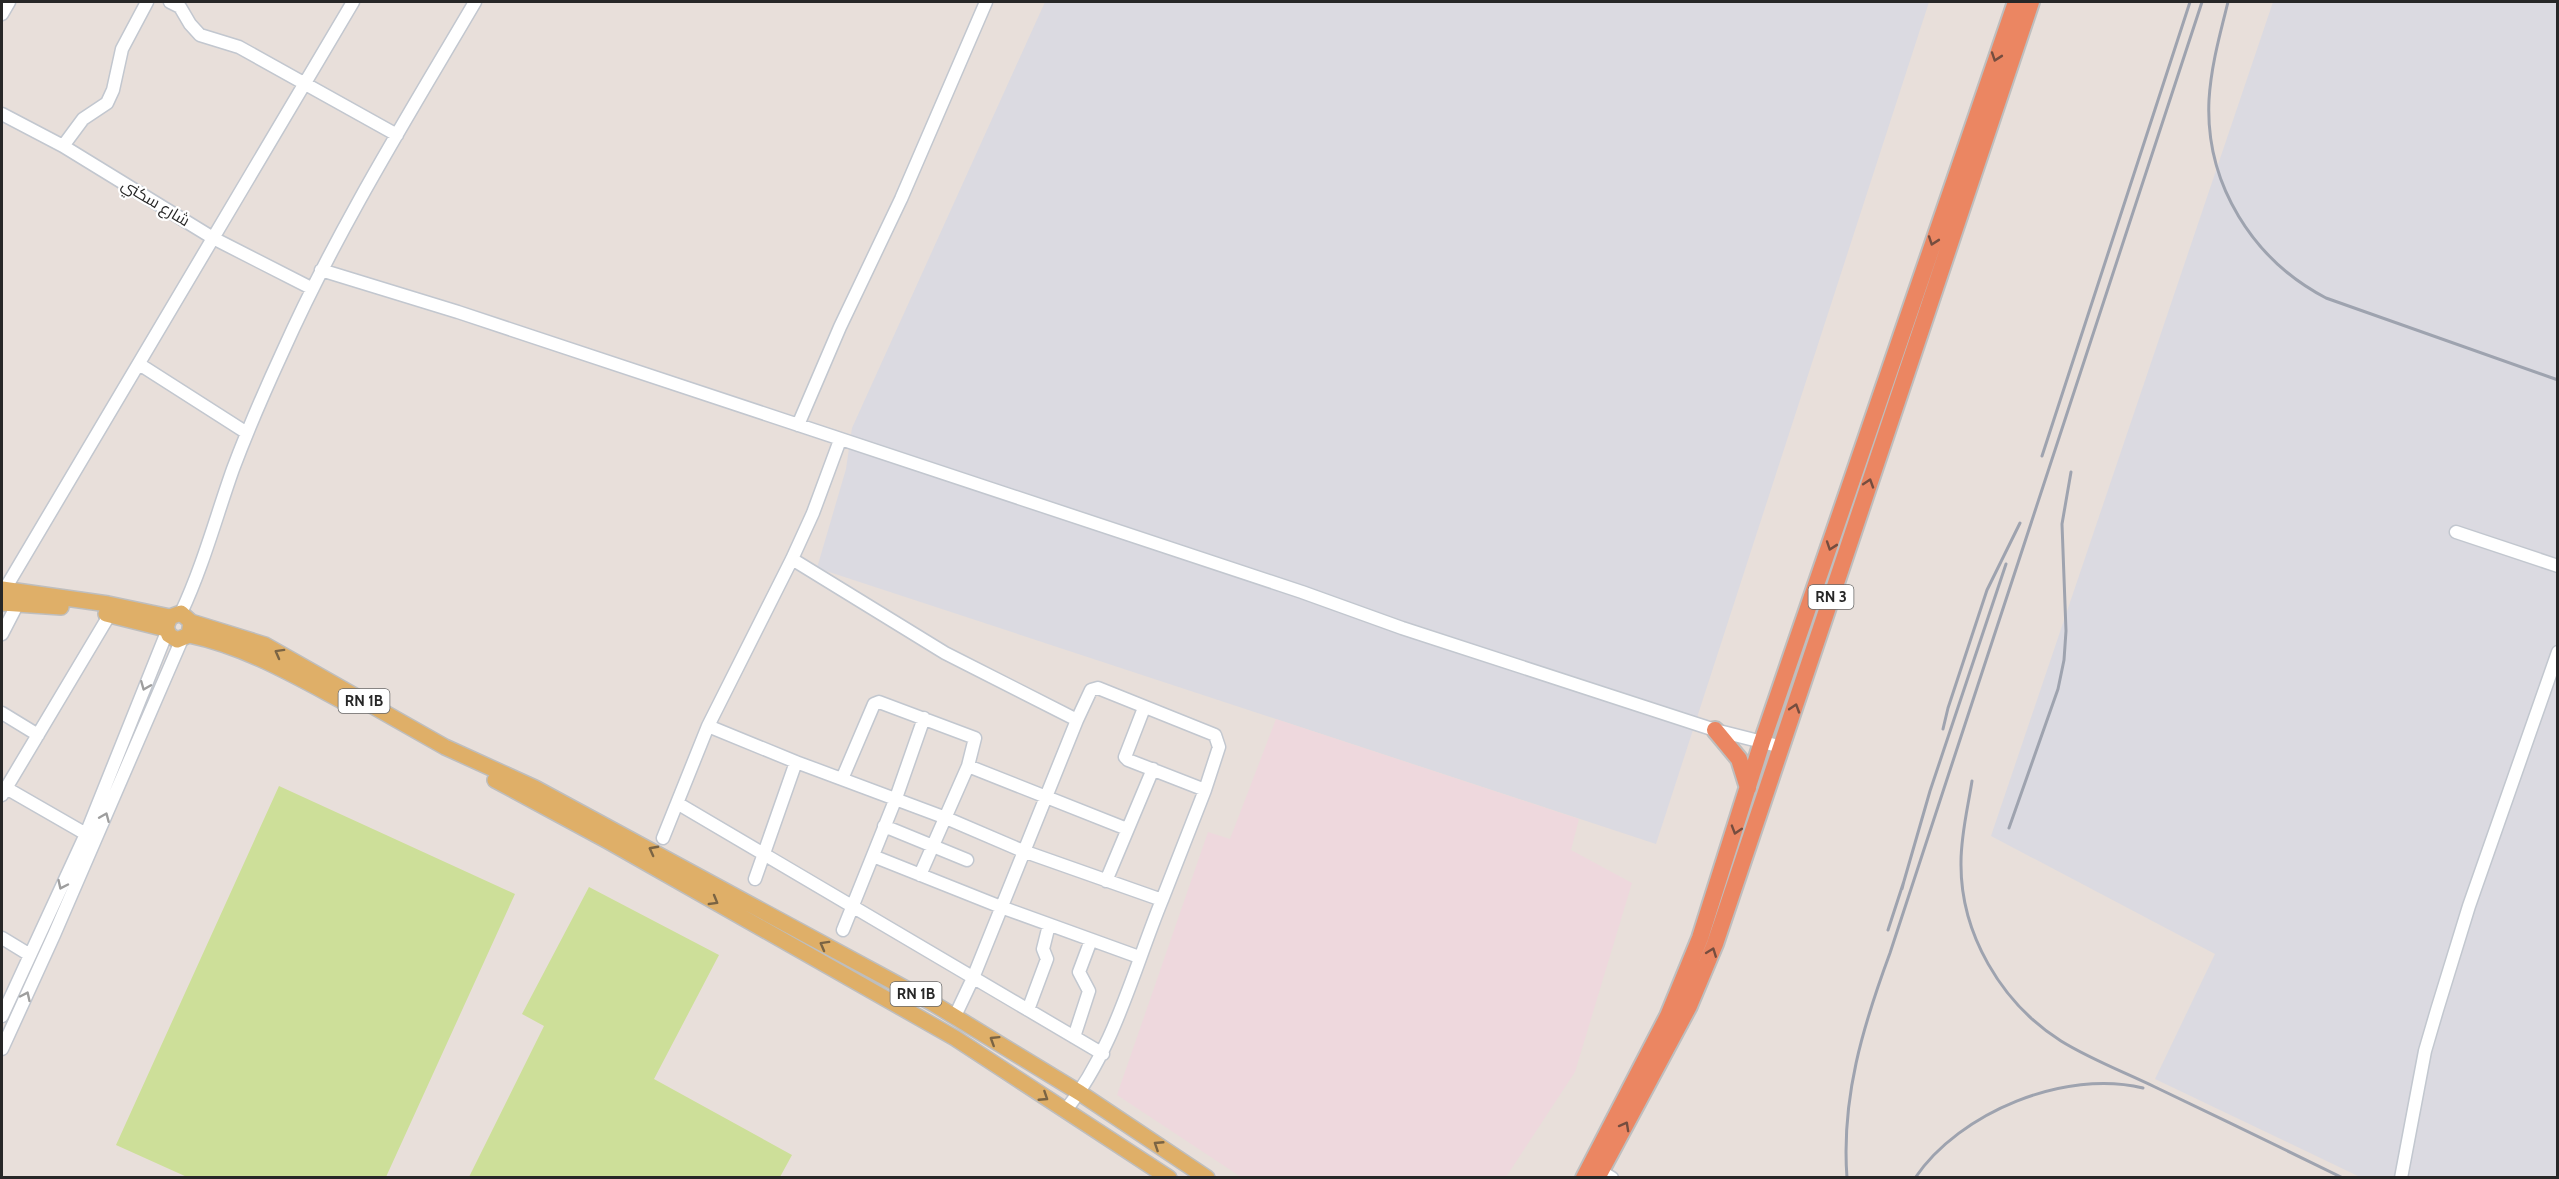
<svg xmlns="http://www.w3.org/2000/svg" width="2559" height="1179" viewBox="0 0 2559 1179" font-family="Cabin,Cairo,sans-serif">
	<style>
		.industrial { fill: #dbdae1 }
		.medical { fill: #eed8dd }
		.pitch { fill: #cddf99 }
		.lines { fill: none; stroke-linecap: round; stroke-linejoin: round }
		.minor-casing { stroke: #c2c7cf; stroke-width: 15 }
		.major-casing { stroke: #bebebe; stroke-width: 18 }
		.highway-casing { stroke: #bebebe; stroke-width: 20 }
		.minor { stroke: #fff; stroke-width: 12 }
		.major { stroke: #dfaf68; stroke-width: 15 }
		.highway { stroke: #eb8662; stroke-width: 16 }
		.rail { stroke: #9ea3af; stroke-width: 3 }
		.oneway { stroke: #754d3f }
		.oneway2 { stroke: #7a6444 }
		.oneway3 { stroke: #9e9e9e }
		.labels { text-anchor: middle; stroke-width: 4.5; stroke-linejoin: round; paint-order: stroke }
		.shield { fill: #fff; stroke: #686868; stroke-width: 1.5 }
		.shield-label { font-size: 15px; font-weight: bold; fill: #272727 }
		.street-label { font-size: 16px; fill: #272727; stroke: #fff }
	</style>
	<rect width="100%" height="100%" fill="#e8dfda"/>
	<path class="industrial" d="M1045,2h884l-273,842 -839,-276 29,-99 6,-41z
		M2273,2h284v1175h-197l-205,-98 60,-125 -224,-118z"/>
	<path class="medical" d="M1276,719l303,100 -8,31 61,33 -57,189 -69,105h-265l-124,-82 91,-263 22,7z"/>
	<path class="pitch" d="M279,786l236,108 -129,283h-199l-71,-32z
		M589,887l130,68 -65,124 138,76 -12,22h-311l75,-151 -22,-12z"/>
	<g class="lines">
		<g class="minor-casing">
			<path id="minor" d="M170,2l10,5 10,17 10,11 39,12 158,88
				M2,14l7,-12
				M2,114l61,32 150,92 98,50
				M63,146l20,-27 24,-16 6,-13 9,-41 25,-47
				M321,270l137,42 844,280 100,36 313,102 67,17
				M139,364l108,69
				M798,425l42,-98 61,-128 85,-197
				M2456,532l102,34
				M792,559l153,94 132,67 -104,258 -18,38
				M5,589l348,-587
				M181,613c22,-47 35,-96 52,-144 15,-40 32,-79 50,-118 54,-121 125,-235 192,-349
				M2,634l16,-31
				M1144,708l-19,49 3,3 77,30
				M2,713l36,22
				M1077,720l14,-30 7,-2 117,47 4,12 -14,43 -43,110
				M708,726l84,-167 21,-46 27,-73
				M968,766l159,63
				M842,779l32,-75 5,-2 96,36 -7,28 -48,109
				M6,788l80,46
				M2,795l108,-181
				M677,803l426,251
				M884,826l83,34
				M663,838l45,-112 88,36 150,56 77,33 139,49c-29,71 -48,150 -97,211
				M873,856l128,51 138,50
				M755,879l41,-117
				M1106,881l47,-112
				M843,930l53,-132 28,-80
				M2,938l28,17
				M1028,1010l19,-51 -4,-10 6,-24
				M2,1016l84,-182 81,-202
				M1074,1037l15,-46 -10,-19 12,-32
				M2,1049l52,-114 128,-296
				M1594,1167l18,11
				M2401,1178l24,-127 12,-41 32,-104 89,-254"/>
		</g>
		<g class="major-casing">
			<path id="major" d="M2,589l106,15 62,13 11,-4 10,9 -2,13 -12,5 -8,-5 -3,-8 4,-10
				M2,603l59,4
				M106,614l60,15
				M191,622l74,23 180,102 90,41 399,216 146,89 127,85
				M189,635c58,12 108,42 159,69
				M495,780l113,61 347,197 214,140"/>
		</g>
		<g class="highway-casing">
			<path id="highway" d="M1715,730l24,29 9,29
				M1584,1178l84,-162 32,-78 62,-196 254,-740
				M1597,1178l92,-172 26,-62 316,-942"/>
		</g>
		<use href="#minor" class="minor"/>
		<use href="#major" class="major"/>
		<use href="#highway" class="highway"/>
		<path class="rail" d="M2228,2c-8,32 -17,64 -19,98 -4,84 44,160 117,198l232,82
			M2042,456l148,-454
			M1943,729l5,-21 39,-118 33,-67
			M1972,781c-4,26 -11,53 -11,81 -1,71 40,141 100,179 29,18 63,31 94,46 63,30 125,60 188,91
			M2009,828l49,-139 6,-29 2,-29 -4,-107 9,-52
			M1904,881l26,-90 76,-227
			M1888,930l16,-49 -2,8
			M1847,1178c-6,-80 16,-152 43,-225l312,-951
			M1915,1178c45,-66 150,-109 228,-90"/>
	</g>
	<defs><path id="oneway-chevron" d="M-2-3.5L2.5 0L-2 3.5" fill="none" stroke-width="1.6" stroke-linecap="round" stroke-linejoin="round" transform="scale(1.5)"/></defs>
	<g class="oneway">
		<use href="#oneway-chevron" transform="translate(1996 57) rotate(109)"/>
		<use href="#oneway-chevron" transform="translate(1933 241) rotate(109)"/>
		<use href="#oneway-chevron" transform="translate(1869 483) rotate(-72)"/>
		<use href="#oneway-chevron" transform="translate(1831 546) rotate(109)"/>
		<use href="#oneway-chevron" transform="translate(1795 708) rotate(-72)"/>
		<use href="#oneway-chevron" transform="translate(1736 830) rotate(107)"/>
		<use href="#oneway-chevron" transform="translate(1712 952) rotate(-69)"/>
		<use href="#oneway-chevron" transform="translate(1625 1126) rotate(-61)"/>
	</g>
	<g class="oneway2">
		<use href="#oneway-chevron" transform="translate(279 653) rotate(-151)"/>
		<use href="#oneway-chevron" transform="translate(653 850) rotate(-152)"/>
		<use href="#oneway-chevron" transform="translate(714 901) rotate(30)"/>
		<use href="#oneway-chevron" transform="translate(824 945) rotate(-151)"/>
		<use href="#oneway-chevron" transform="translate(994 1040) rotate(-148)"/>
		<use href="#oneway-chevron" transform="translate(1044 1097) rotate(33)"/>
		<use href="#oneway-chevron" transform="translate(1158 1145) rotate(-147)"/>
	</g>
	<g class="oneway3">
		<use href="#oneway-chevron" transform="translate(145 686) rotate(112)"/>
		<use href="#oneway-chevron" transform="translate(105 817) rotate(-67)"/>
		<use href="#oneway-chevron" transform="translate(62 885) rotate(115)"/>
		<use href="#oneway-chevron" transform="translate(26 996) rotate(-65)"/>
	</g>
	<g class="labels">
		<g class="shield">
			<rect x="1808.5" y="585" width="45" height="24" rx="4.5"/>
			<rect x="338.5" y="689" width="51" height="24" rx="4.5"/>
			<rect x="890.5" y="982" width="51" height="24" rx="4.5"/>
		</g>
		<g class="shield-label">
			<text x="1831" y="602">RN 3</text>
			<text x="364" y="706">RN 1B</text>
			<text x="916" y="999">RN 1B</text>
		</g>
		<g class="street-label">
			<text transform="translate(156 202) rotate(31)" y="6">شارع سكني</text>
		</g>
	</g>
	<rect width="2559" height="1179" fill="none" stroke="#272727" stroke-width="6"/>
</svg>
